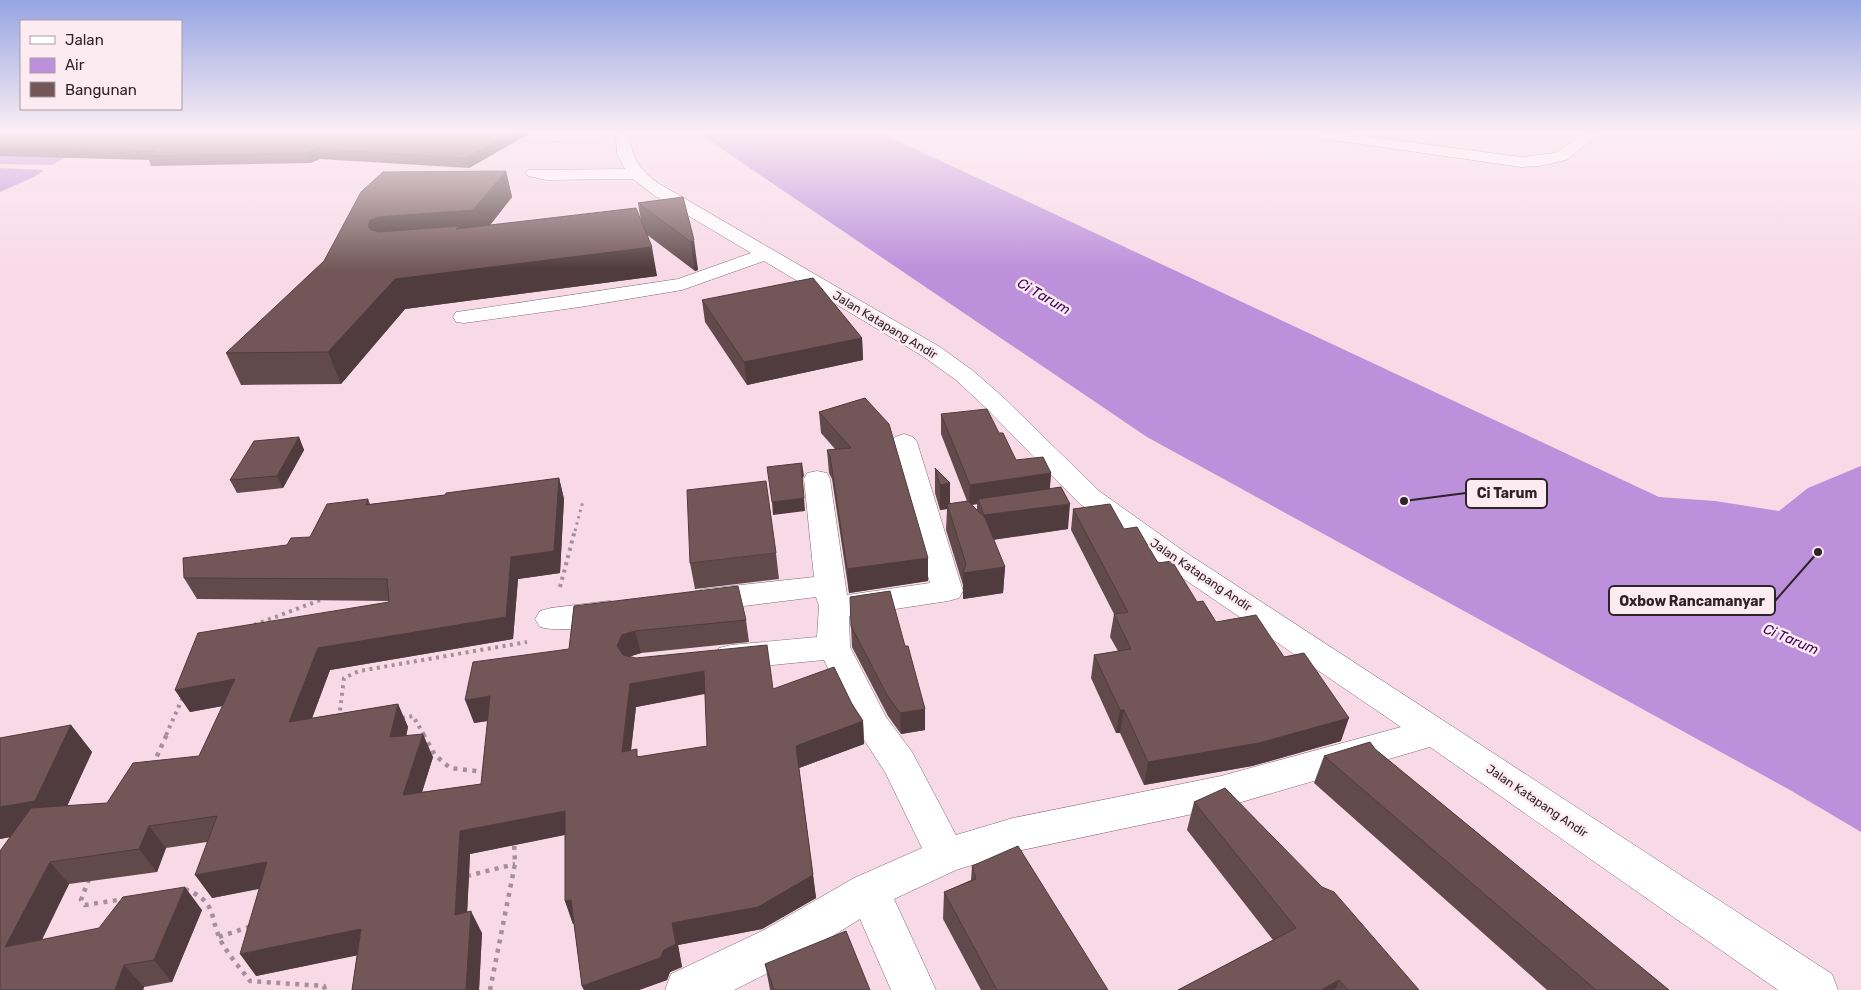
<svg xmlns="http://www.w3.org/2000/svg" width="1861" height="990" viewBox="0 0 1861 990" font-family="Rubik,sans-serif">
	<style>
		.water { fill: #bc90db }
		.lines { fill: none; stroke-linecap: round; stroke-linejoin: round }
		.minor-casing { stroke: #816772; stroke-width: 1 }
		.path-far3 { stroke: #a58f98; stroke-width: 2; stroke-dasharray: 1 2.5; stroke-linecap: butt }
		.path-far2 { stroke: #a58f98; stroke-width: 3; stroke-dasharray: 2.5 4; stroke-linecap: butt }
		.path-far1 { stroke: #a58f98; stroke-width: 4; stroke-dasharray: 3 4.5; stroke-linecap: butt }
		.path { stroke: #a58f98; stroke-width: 4.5; stroke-dasharray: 4 5.5; stroke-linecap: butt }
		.minor { fill: #fff; fill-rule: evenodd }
		.wall { fill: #624a4c; fill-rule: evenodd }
		.shaded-wall { fill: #503c3e }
		.building { fill: #725658; stroke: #503c3e; fill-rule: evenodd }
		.labels { text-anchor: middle; stroke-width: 5; stroke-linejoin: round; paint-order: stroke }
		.street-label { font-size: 12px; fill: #2e2327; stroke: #fdebf2 }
		.water-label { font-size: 14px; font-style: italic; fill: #3f005c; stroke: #fdebf2 }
		.leader { fill: none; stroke: #2e2327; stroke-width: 2 }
		.callout-dot { fill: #2e2327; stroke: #fdebf2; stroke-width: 2 }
		.callout { fill: #fdebf2; stroke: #2e2327; stroke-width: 2 }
		.callout-label { font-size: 14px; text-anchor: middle; font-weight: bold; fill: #2e2327 }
	</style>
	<rect width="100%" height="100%" fill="#f8dae6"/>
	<path class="water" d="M706,132h173l780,365 56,4 64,10 29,-23 53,-22v366l-71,-42 -643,-353 -440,-298z
		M0,154h72l-20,11 -52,-1z
		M0,168l44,2 -10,7 -34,15z"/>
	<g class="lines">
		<g class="minor-casing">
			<path id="minor" d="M616,132h14c0,24 9,37 28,51l282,164 32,23 31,27 96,94 83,59 650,424 6,16h-60l-348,-243 -209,61 -208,44 -57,18 -62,29 42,91h-45l-31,-71 -66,41 -60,30h-69l6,-16 93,-44 90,-52 68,-30 -37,-76 -30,-46 -31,-66 -93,9 -12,-3 -5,-9 5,-9 12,-3 86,-8 2,-31 -3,-9 -112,14 -11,-3 -5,-8 5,-8 11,-3 110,-12 -10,-98 3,-6 10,-2 10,2 3,6 17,116 83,-12 -39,-141 4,-5 9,-3 9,3 4,5 46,149 -4,7 -11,3 -99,15 1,31 36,70 26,35 44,83 57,-17 208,-42 180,-49 -239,-163 -83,-61 -94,-96 -29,-27 -32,-23 -160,-96 -82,29 -102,17 -116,16 -8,-1 -3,-5 3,-5 8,-1 214,-32 73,-26 -96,-57 -22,-17 -86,1 -19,-4 -2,-3 2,-3 97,-1 -8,-15z
				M1321,132h13l187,25 34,-4 32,-21h16l-37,28 -26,6 -19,1 -195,-28 -5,-1 -2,-3z
				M610,601l11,3 5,8 -5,8c-21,6 -60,13 -81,7l-5,-8 5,-8 11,-3z"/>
		</g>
		<path class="path-far3" d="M521,132l-2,9 77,2"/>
		<path class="path-far2" d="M575,531l8,-30"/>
		<path class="path-far1" d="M560,587l15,-57
			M254,625l69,-26
			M339,718l5,-40 15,-7 168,-29
			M402,718l11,-2 11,19
			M166,735l17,-38"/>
		<path class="path" d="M423,734l12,21 15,13 35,4
			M153,765l14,-31
			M467,876l48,-12
			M89,879l-8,21 4,5 39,-6
			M185,889c34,14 23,27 37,54 8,14 19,26 28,38l74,5 1,4
			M219,937l30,-10
			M490,990l25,-126 -1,-23"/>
		<use href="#minor" class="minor"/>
	</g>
	<path class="wall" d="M0,132h532l-63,36 -149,-9 -10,4 -159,3 -2,-6 -149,-4z
		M506,171l6,26 -22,28 151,-4 -3,-18 45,-6 15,73 -3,1 -49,-37 11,42 -252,33 -64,75 -100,1 -15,-32z
		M702,300l160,38 1,22 -116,25 -42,-63z
		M865,398l63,183 -79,12 -17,-114 -3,-6 -2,-23 8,-1 -14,-16 -2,-21z
		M941,414l58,19 17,27 35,13 -1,15 18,41 -75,11 12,27 -2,26 -40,6v-14l-17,-55 1,-21 -7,1 -5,-17v-25l15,15v21l17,-3 -26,-67zM977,504v7l-5,-6z
		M299,437l5,13 -21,38 -46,5 -7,-13z
		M559,478l5,21 -4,74 -42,6 -5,60 -183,31 -18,48 86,-14 10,23 -2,9 27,21 -11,35 59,-8 7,-63 -14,2 95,-74 5,-43 172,14 3,22 -108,11 -12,4 144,32 79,15 11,17 1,23 -65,24 17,130 -54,31 -84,16 4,22 -12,5 -3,8 -28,10h-55l-2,-4 -8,-62h-1l-8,-23v-66l-95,19 -3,58 15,21 -3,57h-127l5,-35 -101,21 3,-87 -47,9 -5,-56 -41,6 -9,24 -88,12 -27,56 160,-30 -30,72 -28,5 -1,3h-143l10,-153 -10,2v-101l71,-13 21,27 -25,54 40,-3 92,-47 24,-50 -33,6 -15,-22 214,-88v-1l-192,-2 -13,-21 103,-33 23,-8 58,-38 2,5 75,-9zM705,694l2,52 -68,11 -8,-7 5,-43z
		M1073,509l51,20 92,93 125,119 -89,25 -108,19 -24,-52h-4l-25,-55 3,-23 24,-4 -8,-14 4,-23 -43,-84z
		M776,553l3,26 -84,10 -5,-26z
		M851,626l54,20 20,63v21l-24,4 -13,-18 -36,-69z
		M1375,749l294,241h-122l-233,-207 10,-27z
		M1194,802l225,188h-241l95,-50 -86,-110z
		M972,866l136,124h-127l-38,-71 1,-27 27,-12z
		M765,964l105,26h-100z"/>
	<path class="shaded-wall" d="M513,132h19l-63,36 -3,-10z
		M316,149l4,10 -10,4 -3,-10z
		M506,171l6,26 -32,41 -103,16 -9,-28 2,-6z
		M694,240l4,30 -3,1 -4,-29z
		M652,247l5,29 -252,33 -64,75 -13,-32 67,-73z
		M862,338l1,22 -116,25 -3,-23z
		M299,437l5,13 -21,38 -6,-12z
		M802,463l2,13 -2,3 -1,-13z
		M1051,473l-2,20 -71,6 -1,5 -8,1 1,-20z
		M559,478l5,21 -4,74 -42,6 -5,60 -183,31 -28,75 -13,-23 29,-74 193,-91z
		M950,483v25l-3,-4v5l-7,1v-25z
		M804,498l1,13 -32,4 -1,-13z
		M1070,504l-2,25 -85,12 1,-26z
		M928,558v23l-79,12 -2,-24z
		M1005,567l-2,26 -40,6v-26z
		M635,631l6,22 -14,4 -5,11 -5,-22 5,-11z
		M704,671l4,22 -72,14 -8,68 -6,-23 8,-68z
		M235,679l14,22 -59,11 -15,-22z
		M490,696l9,23 -25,4 -9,-23z
		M398,704l10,23 -7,33 -11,-23z
		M925,709v21l-24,4 -1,-21z
		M1120,710h4l-4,23h-4z
		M1349,718l-8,23 -89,25 -108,19 4,-23z
		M863,721l1,23 -65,24 -3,-22z
		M71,725l21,27 -35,76 -57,11v-32z
		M423,734l10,23 -19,61 -11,-23z
		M565,811l8,22 -103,21 -4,83 -11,-22 5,-84z
		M149,826l17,22 -9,24 -18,-23z
		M50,862l19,22 -42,85 -22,-22z
		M267,862l15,22 -70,14 -17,-23z
		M813,875l3,23 -54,31 -84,16 4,22 -12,5 -3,8 -28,10h-55l-2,-4 90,-63z
		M185,887l17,23 -30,72 -18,-22z
		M571,900l8,22 -6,2 -8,-23z
		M471,911l11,22 -3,57h-13z
		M361,929l13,23 -118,24 -16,-22z
		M124,965l20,22 -1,3h-28z
		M1339,980l-4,10h-14z"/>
	<path class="building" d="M0,132h513l-47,26 -150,-9 -9,4 -160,3 8,-5 -155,-5z
		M506,171l-33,39 -95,7 -8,3 -2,6 3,4 8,2 80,-6 -3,3 180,-21 16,39 -257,32 -67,73 -102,1 98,-92 37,-69 22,-20z
		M683,197l11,43 -3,2 -53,-39z
		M813,278l49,60 -118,24 -42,-62z
		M865,398l24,26 39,134 -81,11 -17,-113 -3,-6 24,-2 -32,-36z
		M987,409l12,24h4l13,27 27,-3 8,16 -81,12 -29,-71z
		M299,437l-22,39 -47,4 24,-39z
		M802,463l-1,3 3,32 -32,4 -5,-35z
		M935,468l15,15 -10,2z
		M559,478l-5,73 -43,6 -5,60 -188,31 -29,74 109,-18 -8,33 33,-3 -20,61 78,-11 9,-88 -25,4 8,-38 96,-13 5,-43 164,-20 8,34 -111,11 -13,4 -5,11 6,9 13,3 131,-13 6,44 61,-22 18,37 11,17 -67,25 17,129 -55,32 -86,16 4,21 -12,6 -4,8 -78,28 -11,-86 -6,1v-90l-105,20 -5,84 16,-4 -5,79h-114l9,-61 -121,25 27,-92 -72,13 22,-59 -68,10 -10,23 -89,13 -45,85 94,-19 24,-31 62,-10 -31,73 -30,5 -9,25h-115v-139l31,-43 76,-5 26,-40 66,-7 36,-77 -60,11 23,-57 191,-31 -2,-23 -203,-1 -1,-20 104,-13 4,-7 19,-1 17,-33 41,-5 -2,6 79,-10 1,-2zM704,671l3,75 -70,11v-8l-15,3 8,-68z
		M766,481l10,72 -86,10 -3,-73z
		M1061,487l9,17 -86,11 -6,-16z
		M968,501l17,17 20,49 -42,6 3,-9 -19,-60z
		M1110,504l14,25 13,-2 21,36 14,-2 25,41 6,-1 13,21 40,-7 28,42 20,-4 45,65 -90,25 -111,19 -24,-52h-4l-26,-55 37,-6 -17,-35 14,-2 -55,-103z
		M890,591l15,55h3l17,63 -25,4 -13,-18 -36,-69 -1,-29z
		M71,725l-36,76 -35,6v-69z
		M1370,742l5,7 294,241h-73l-272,-234z
		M1225,788l97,99 12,5 85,98h-71l-9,-10 -18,10h-143l118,-62 -102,-126z
		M1018,846l90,144h-111l-53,-98 32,-13 -4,-13z
		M846,931l24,59h-96l-9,-26z"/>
	<linearGradient id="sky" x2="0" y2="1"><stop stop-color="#96a6e3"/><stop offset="0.49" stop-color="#fceef4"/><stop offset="1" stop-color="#fceef4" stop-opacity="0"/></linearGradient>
	<rect width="1861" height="270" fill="url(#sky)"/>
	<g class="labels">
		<g class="street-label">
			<text transform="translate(885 325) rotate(31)" y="4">Jalan Katapang Andir</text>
			<text transform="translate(1201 575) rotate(34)" y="4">Jalan Katapang Andir</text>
			<text transform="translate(1537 801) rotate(34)" y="4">Jalan Katapang Andir</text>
		</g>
		<g class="water-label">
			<text transform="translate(1044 296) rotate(30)" y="5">Ci Tarum</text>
			<text transform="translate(1791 639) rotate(23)" y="5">Ci Tarum</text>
		</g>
	</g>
	<path class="leader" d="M1404 501L1466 493M1818 552L1775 601"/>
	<g class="callout-dot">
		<circle cx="1404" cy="501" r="5"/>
		<circle cx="1818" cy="552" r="5"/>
	</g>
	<g class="callout">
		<rect x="1466" y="479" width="81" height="29" rx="5"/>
		<rect x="1609" y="586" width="166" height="29" rx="5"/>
	</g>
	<g class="callout-label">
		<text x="1507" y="498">Ci Tarum</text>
		<text x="1692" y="606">Oxbow Rancamanyar</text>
	</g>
	<rect x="20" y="20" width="162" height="90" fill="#fdebf2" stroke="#aa9ba1"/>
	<rect x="30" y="36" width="25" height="8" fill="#ffffff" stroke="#aa9ba1"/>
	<text x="65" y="45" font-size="15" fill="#2e2327">Jalan</text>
	<rect x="30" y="58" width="25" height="15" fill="#bc90db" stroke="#aa9ba1"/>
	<text x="65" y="70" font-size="15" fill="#2e2327">Air</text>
	<rect x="30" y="82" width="25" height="15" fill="#725658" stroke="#aa9ba1"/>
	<text x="65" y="95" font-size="15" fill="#2e2327">Bangunan</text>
</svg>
